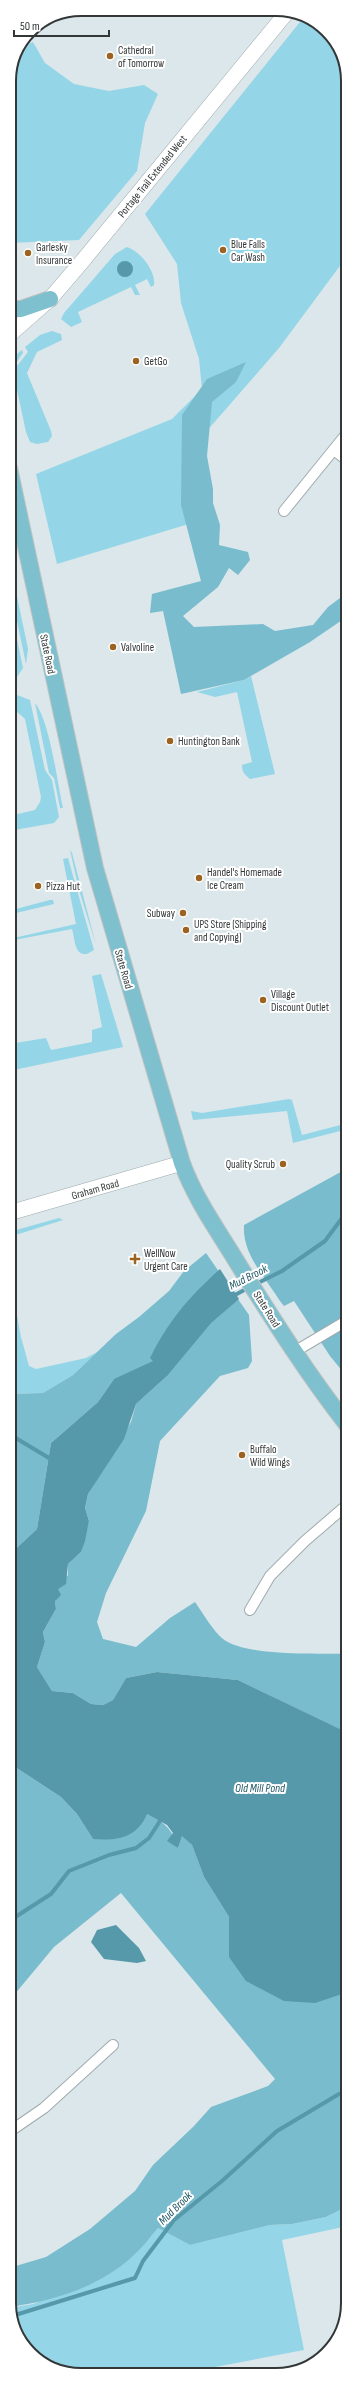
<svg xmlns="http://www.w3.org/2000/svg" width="357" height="2384" viewBox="0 0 357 2384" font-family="'Sofia Sans Condensed',sans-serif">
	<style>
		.green { fill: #94d6e7 }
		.forest { fill: #79bccd }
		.water { fill: #5699aa }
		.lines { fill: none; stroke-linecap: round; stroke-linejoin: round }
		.stream { stroke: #5699aa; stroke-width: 4 }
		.minor-casing { stroke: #a0abae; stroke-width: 12 }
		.secondary-casing { stroke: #a0abae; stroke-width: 16 }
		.primary-casing { stroke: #c2c3c3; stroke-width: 18 }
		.minor { stroke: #fff; stroke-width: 10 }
		.secondary { stroke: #fff; stroke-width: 15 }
		.primary { stroke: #7ec0ce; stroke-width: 16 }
		.poi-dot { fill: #9b631f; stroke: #fff; stroke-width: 1.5 }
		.labels { text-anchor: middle; stroke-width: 4; stroke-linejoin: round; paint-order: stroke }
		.poi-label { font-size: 11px; fill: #333738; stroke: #fff; text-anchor: start }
		.street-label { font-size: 11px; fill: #333738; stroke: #fff }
		.water-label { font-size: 12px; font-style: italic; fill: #225a67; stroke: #fff }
		.rim { fill: none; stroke: #333738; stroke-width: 2 }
	</style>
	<rect width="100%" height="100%" fill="#dbe7ea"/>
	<path class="green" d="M304,17l26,17 18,42v179l-69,93 -74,85v86l-148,45 -21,-90 136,-55 30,-30 -3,-30 -18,-56 -4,-39 -32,-50z
		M33,42l12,21 29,21 35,7 35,-6 14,9 -13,29 -8,48 -58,69 -70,3v-162l6,-28 2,-4z
		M127,247c13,4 29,24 27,38l-3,2 -4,-8 -12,6 5,10h-5l-4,-8 -53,25 4,10 -11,5 -10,-8 3,-6 51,-59z
		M52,331l9,3 1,6 -25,12 -10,21 24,58 1,5 -4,6 -11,2 -7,-2 -4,-10 -13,-61 15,-19 -3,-5 15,-12z
		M22,350l1,3 -12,17 1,13c-3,-15 -3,-24 10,-33z
		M9,558l19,91 -2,15 -17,-81z
		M9,601l14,67 -6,9 -8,4v-15l5,-5v-5l-5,-26z
		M251,676l24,98 -25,5c-5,-4 -8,-7 -8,-14l10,-3 -15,-70 -22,5 -18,-5 47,-12z
		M17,695l13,5 15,70 7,10 7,37 -5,6 -45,8v-15l26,-6 5,-8 1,-5 -16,-78 -10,-9 -6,-1v-13z
		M35,703c15,19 22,78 28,105h-3l-6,-30 -5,-5z
		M70,850l2,3 24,92 -17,-55z
		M68,858l26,92 -7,4c-13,2 -12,-16 -15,-25l-63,12v-2l67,-15 -13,-65z
		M50,900h3l1,4 -38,9 -4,-3z
		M101,974l22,73 -114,24v-27l37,-6 5,12 41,-8v-12l10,-3 -10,-51z
		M289,1099l3,1 10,35 46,-12v6l-55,14 -6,-32 -94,9 -2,-9 11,2z
		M59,1218l4,2 -54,17v-5z
		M9,1272l12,65 8,29 7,3 50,-11 11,-6 -24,23 -30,18 -34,1v-16l5,-1 -5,-18z
		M348,2206v20l-66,14 22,110 -89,17 1,7 -153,-1 -36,-23 -18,-42 24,-4 80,-33 21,-16 24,-27 32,17 80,-20 22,-1 34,-7z"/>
	<path class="forest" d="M246,362l-10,20 -24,20 -5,54 6,33v14l7,22 -1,20 29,7 2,8 -12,15 -9,-7 -11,19 -35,29 11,11 69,-3 12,7 38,-6 15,-18 20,-15v24l-38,26 -66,38 -63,14 -18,-83 -13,2 2,-19 49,-13 -20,-76 1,-90 25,-36z
		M348,1168v210l-18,-22 -36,-55 -10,5 -4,-5c-15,-24 -38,-47 -36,-76z
		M206,1253l43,62 3,46 -4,7 -28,8 -60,65 -14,70 -40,82 -9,29 6,17 33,8 34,-29 25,-16c7,10 19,30 28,37 24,18 95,14 125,15l-1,79 -109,-53 -81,-8 -31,6 -13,22 -10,5 -12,-1 -18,-11 -21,-2 -15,-24 8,-25 -2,-10 13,-23 -1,-8 3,-13 10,-13v-11l13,-12 8,-31 -4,-13 3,-14 43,-72 5,-18 31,-28 -53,3 -16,23 -47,41 -14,86 -28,26v-161l34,-1 30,-18 43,-41 23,-17 30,-26 15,-20z
		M9,1763l52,34 16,17 16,25 54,-25c19,10 24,13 31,34l4,-13 10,10 12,32 25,40v40l116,38 3,-3v214l-22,11 -34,7 -22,1 -80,20 -32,-17c-8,9 -16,20 -25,28 -34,31 -79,45 -124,51v-39l37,-11 44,-28 45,-38 18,-26 41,-39 17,-19 57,-21 7,-7 -154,-186 -67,54 -45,54z"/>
	<path class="water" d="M117 269a8 8 0 1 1 16 0a8 8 0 1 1-16 0Z
		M220,1269l19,30 -28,24 -44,53 -31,28 -12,35 -36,55 -3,14 4,13 -4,20 -4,11 -13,12 -2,20 -8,5 3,6 -6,6 1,8 -13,23 2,10 -8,25 15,24 21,2 18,11 12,1 10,-5 13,-22 31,-6 81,8 110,53v259l-33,11 -31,-2 -38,-20 -17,-24v-40l-25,-40 -12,-32 -10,-9 -4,12 -11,-7 6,-8 -6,-8 -20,-11c-10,24 -30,27 -54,25l-16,-25 -16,-17 -52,-34v-208l28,-26 14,-86 47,-41 16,-23 39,-18 -3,-3c19,-38 39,-61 70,-89z
		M116,1925l23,23 7,13 -9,2 -33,-4 -13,-17 6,-12z"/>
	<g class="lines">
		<path class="stream" d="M256,1284l26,-13 43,-30 23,-31
			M233,1296l17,-9
			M9,1434l40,24
			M9,1921l42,-27 18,-23 40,-16 27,-7 13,-10 11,-17
			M12,2316l123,-38 8,-17 31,-41 48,-39 55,-50 62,-37 9,1"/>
		<g class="minor-casing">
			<path id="minor" d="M334,450l14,11
				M284,511l64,-79
				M294,1352l54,-32
				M250,1610l20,-34 35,-35 43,-37
				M9,2132l35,-24 69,-63"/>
		</g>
		<g class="secondary-casing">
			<path id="secondary" d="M9,335l41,-36 30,-35 208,-253
				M9,1213l173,-50"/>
		</g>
		<g class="primary-casing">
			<path id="primary" d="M9,309h12l29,-10
				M9,468l86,400 87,295c14,38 37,69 58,104 34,54 68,108 108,159"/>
		</g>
		<use href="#minor" class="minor"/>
		<use href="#secondary" class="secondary"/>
		<use href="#primary" class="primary"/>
	</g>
	<g class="poi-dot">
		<circle cx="110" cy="56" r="4"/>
		<circle cx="223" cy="250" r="4"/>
		<circle cx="28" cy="253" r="4"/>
		<circle cx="136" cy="361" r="4"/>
		<circle cx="113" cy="647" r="4"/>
		<circle cx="170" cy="741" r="4"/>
		<circle cx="199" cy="878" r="4"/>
		<circle cx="38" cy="886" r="4"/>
		<circle cx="183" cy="913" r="4"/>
		<circle cx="186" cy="930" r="4"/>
		<circle cx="263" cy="1000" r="4"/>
		<circle cx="283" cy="1164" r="4"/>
		<path d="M133 1253h4v4h4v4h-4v4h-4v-4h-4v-4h4z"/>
		<circle cx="242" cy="1455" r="4"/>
	</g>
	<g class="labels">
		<g class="poi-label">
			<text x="118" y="54">Cathedral<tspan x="118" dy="13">of Tomorrow</tspan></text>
			<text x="231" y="248">Blue Falls<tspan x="231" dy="13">Car Wash</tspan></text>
			<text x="36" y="251">Garlesky<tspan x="36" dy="13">Insurance</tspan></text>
			<text x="144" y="365">GetGo</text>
			<text x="121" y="651">Valvoline</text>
			<text x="178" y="745">Huntington Bank</text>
			<text x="207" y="876">Handel's Homemade<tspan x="207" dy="13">Ice Cream</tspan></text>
			<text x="46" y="890">Pizza Hut</text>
			<text x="175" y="917" text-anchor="end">Subway</text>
			<text x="194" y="928">UPS Store (Shipping<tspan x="194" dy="13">and Copying)</tspan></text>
			<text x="271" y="998">Village<tspan x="271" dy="13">Discount Outlet</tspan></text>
			<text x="275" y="1168" text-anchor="end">Quality Scrub</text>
			<text x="144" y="1257">WellNow<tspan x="144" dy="13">Urgent Care</tspan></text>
			<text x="250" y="1453">Buffalo<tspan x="250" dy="13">Wild Wings</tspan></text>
		</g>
		<g class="street-label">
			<text transform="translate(152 176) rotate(-51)" y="4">Portage Trail Extended West</text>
			<text transform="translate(48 654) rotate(78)" y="4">State Road</text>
			<text transform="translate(124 969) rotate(74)" y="4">State Road</text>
			<text transform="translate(95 1189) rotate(-16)" y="4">Graham Road</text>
			<text transform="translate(267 1309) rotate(58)" y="4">State Road</text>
		</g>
		<g class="water-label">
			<text transform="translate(248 1277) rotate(-27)" y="4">Mud Brook</text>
			<text x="260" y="1792">Old Mill Pond</text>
			<text transform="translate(175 2208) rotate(-45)" y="4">Mud Brook</text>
		</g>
	</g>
	<path d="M0 0H357V2384H0ZM81 16H276A65 65 0 0 1 341 81V2303A65 65 0 0 1 276 2368H81A65 65 0 0 1 16 2303V81A65 65 0 0 1 81 16Z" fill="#fff" fill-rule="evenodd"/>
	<path class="rim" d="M81 16H276A65 65 0 0 1 341 81V2303A65 65 0 0 1 276 2368H81A65 65 0 0 1 16 2303V81A65 65 0 0 1 81 16Z"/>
	<path d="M14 30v6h95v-6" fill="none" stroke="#333738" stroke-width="2"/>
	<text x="20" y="30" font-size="12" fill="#333738" stroke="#ffffff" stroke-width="3" paint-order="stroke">50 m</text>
</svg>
